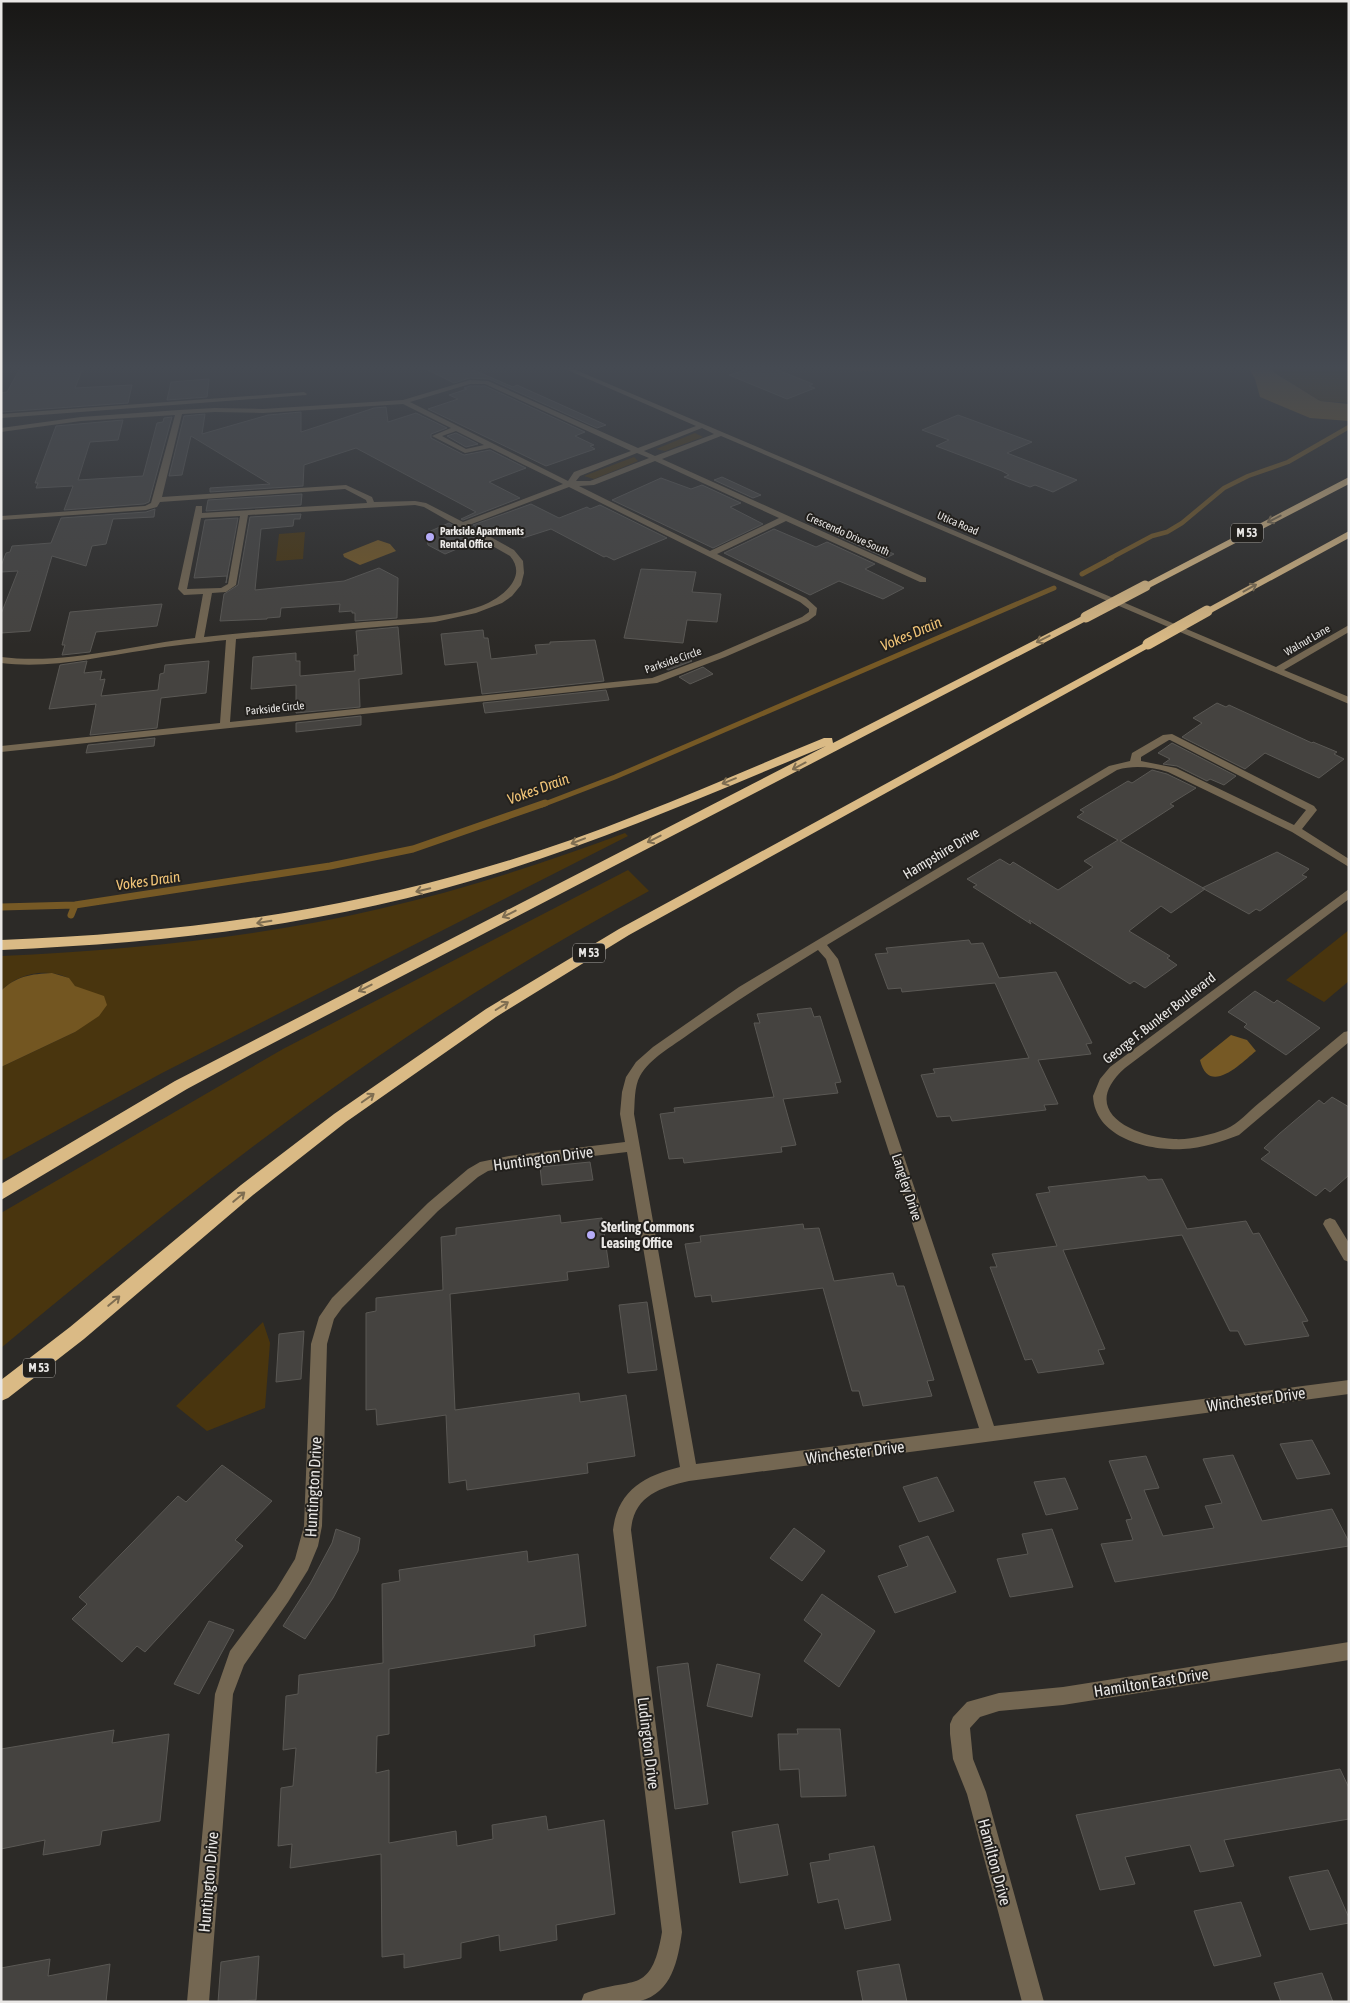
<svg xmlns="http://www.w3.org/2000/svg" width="1350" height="2003" viewBox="0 0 1350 2003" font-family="'Asap Condensed',sans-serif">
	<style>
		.green { fill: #49350e }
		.forest { fill: #735621 }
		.water { fill: #765925 }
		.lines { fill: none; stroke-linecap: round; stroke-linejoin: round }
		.stream-far2 { stroke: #765925; stroke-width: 4.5 }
		.stream-far1 { stroke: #765925; stroke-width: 5 }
		.stream { stroke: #765925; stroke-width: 7 }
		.building { fill: #454340; stroke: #5a5854 }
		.minor { fill: #746752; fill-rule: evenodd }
		.highway { fill: #daba85; fill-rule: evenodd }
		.highway-bridge { stroke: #daba85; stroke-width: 11 }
		.oneway { stroke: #7e6d51 }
		.poi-dot { fill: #b6acf8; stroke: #22201d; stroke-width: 2 }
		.labels { text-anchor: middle; stroke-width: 4; stroke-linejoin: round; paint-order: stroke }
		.far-street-label { font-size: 11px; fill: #e9e7e5; stroke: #22201d }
		.far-poi-label { font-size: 11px; font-weight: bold; fill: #e9e7e5; stroke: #22201d; text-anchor: start }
		.shield { fill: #22201d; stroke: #adaba9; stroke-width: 1 }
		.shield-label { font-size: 12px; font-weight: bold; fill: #e9e7e5 }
		.street-label { font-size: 14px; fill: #e9e7e5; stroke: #22201d }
		.poi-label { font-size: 14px; font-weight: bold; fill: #e9e7e5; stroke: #22201d; text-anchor: start }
		.water-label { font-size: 15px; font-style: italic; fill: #f2c578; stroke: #22201d }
		.near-street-label { font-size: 16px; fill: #e9e7e5; stroke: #22201d }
	</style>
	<rect width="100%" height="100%" fill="#2c2a27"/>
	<path class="green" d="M1267,365h82v38l-29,-2 -44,-28z
		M695,433l8,4 -38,14 -9,-2z
		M634,457l4,4 -44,18 -10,-3z
		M305,532l-2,27 -27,2 3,-27z
		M625,833l3,3 -466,237 -161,88v-94l74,-35 14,-40c-4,-2 -11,-3 -14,-6 -4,-3 -4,-7 -9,-9 -22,-9 -49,-3 -65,14v-35c127,-6 254,-18 378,-47 84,-19 165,-46 246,-76z
		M628,870l21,21c-95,52 -187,107 -276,169 -129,89 -251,187 -372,288v-135l282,-164z
		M1349,930v51l-25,21 -38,-22z
		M263,1322l7,21 -5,65 -58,23 -31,-25z"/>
	<path class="forest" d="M52,973l17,5 6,8 29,10 3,9 -8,11 -24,16 -74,35v-76c15,-15 30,-17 51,-18z"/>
	<path class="water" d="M823,365h109c-32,4 -78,10 -109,0z
		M1247,365h20l8,8 45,28 29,3v17l-39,-3 -50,-21 -5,-18z
		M378,540l12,4 6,7 -36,14 -16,-8 -1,-3z
		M1231,1035l16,5 9,11c-15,12 -47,46 -56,9z"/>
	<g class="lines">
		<path class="stream-far2" d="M1109,559l43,-23 15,-4 15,-9 42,-35 24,-12 40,-14 61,-35"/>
		<path class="stream-far1" d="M1082,574l30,-16
			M542,805l73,-28 439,-189"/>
		<path class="stream" d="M1,907l74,-2 255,-39 83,-17 132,-46
			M71,915l4,-10"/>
	</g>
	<path class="building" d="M22,365h62l-9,23 57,-3 -4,18 -127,9v-19l6,-1z
		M418,365h44l51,22 4,-2 89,40 -9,3 -108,-49 -19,-1 -16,5z
		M760,365h5l48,19 -4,2 6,2 -28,11 -58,-24z
		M209,379l-2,18 -40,3 4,-18z
		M470,386h15l100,46 -10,4 19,9 -4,1 5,3 -49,17 -118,-57 30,-10 -9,-4 18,-6 -3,-1z
		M386,407l2,15 28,-9 31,15 -16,6v4l33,17 26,-5 36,18 -37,14 31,16 -57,22 -2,-1 15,-7 -120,-64 -52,17 -1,21 -93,6v-4l60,-4 -79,-48 -9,39 -13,1 15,-60 21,-2 -3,20 66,-19 33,-3v20l73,-24z
		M958,415l74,27 -25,11 70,27 -24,12 -18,-7 -5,2 -26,-10 5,-2 -7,-4 -66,-25 13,-6 -27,-10z
		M172,417l-23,85 -5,2 -80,6 9,-24 -37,2 2,-5h-3l21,-57 67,-6 -5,20 -28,2 -12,38 65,-4 14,-53 6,-1 1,-4z
		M456,433l22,11 -12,3 -19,-11z
		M722,477l39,18 -8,3 -39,-18z
		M661,478l30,11 11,-4 39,18 -11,4 33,17 -50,24 -101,-48z
		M302,494l-1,11 -95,6 2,-11z
		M531,504l28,14 28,-11 3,2 10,-4 67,33 -53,22 -8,-4 -2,1 -53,-28 -28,9 -16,-10 -16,7 -18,-10z
		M155,509l-1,8 -41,2 -7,25 -14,2 -6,20 -34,-10 -22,75 -29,2v-19l17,-43 -17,1v-6l5,-13 4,-1 2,-6 39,-3 10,-25 85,-6z
		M301,514l-1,5h-6l-1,7 -32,3 -6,61 89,-9 35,-13 19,10 -1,40 -42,3v-8h-3v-2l-13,1 1,-8 -59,4 -1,9 -13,1v1l-47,2 4,-27 14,-9 12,-68z
		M238,518l-12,65 1,-7 -33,2 11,-58z
		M449,523l29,17 -33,14 -17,-9 -2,-12z
		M774,529l42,18 11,-5 48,22 -10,5 39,19 -21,11 -44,-18 -29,14 -86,-42z
		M846,533l48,21 -8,4 -48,-22z
		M641,569l55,3 -4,20 29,2 -4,28 -30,-2 -4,23 -59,-5z
		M162,604l-5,22 -61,6 -6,20 -28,3 3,-10h-3l8,-33z
		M398,627l4,47 -43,5 1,28 -64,6v-28l-45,4 2,-32 43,-4v8h4v15l55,-5 -1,-16h4l-2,-24z
		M483,630l1,8h4l3,21 46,-5 -2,-9 15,-1v-2l45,-2 9,41 -122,13 -5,-32 -32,3 -4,-31z
		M682,654l10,7 -24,9 -9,-6z
		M87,661l-3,12 18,-2 -2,9 5,-1 -4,17 57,-6 2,-16 4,-1 1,-8 44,-4 -3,32 -45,5 -4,30 -67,7 6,-31 -47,5 11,-44z
		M703,667l10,7 -23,10 -11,-7z
		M606,690l3,10 -124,13 -2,-10z
		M1217,703l9,4 3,-2 83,38 1,-1 24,10 -3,2 10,5 -25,19 -54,-25 -20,16 -63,-32 20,-14 -9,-5z
		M361,716v9l-65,7v-9z
		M155,738l-1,8 -68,7 2,-8z
		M1172,743l64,33 -12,9 -14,-6 -3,2 -30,-15 -14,-2 7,-5 -12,-6z
		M1152,770l15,4 29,14 -26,16 4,2 -54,35 85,48 -34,24 -10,-7 -32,25 41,25 -3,2 10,7 -32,23 -11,-7 -4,3 -101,-64 2,4 -58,-37 4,-2 -10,-6 33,-20 10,6 3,-3 45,28 35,-23 -9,-6 34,-21 -41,-23 7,-5 -4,-2 48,-29 4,2z
		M1277,852l32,17 -7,6 5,2 -47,34 -4,-2 -7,5 -47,-26z
		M969,940l2,4 12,-1 16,35 57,-6 36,71 -6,1 5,10 -53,6 20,44 -14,1 2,5 -94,11 -2,-5 -13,1 -16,-42 14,-2 -2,-4 96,-11 -34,-75 -93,9 -1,-4 -13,1 -13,-35 13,-1 -2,-5z
		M1255,991l19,12 3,-3 43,28 -34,27 -42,-28 3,-3 -19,-12z
		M811,1008l3,9 6,-1 21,66 -6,1 3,10 -55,6 13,46 -15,2 1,5 -98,11 -1,-5 -14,1 -9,-45 15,-2 -1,-4 100,-11 -20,-74h6l-3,-9z
		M1332,1097l17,10v68l-19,17 -5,-4 -9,8 -55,-37 9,-7 -6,-4 15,-14 40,-34 5,4z
		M590,1162l3,18 -51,5 -2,-18z
		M1145,1176l3,4 14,-1 25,50 59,-8 7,13 6,-1 49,88 -6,1 7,14 -64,9 -7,-14h-8l-48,-96 -119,15 42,99 -7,1 6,14 -66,9 -6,-14 -7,1 -35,-93h7l-5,-13 65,-8 -21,-52 14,-2 -2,-5z
		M560,1215l1,8 41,-5 7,49 -42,5 1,8 -118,14 5,116 124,-17 1,9 46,-7 9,61 -48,7 1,10 -121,17 -1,-10 -17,3 -3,-68 -69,10 -1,-16 -10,1v-97l10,-2v-13l67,-8 -2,-53 15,-2v-7z
		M803,1224l1,5 15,-1 15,53 59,-8 4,13h7l30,94 -7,1 5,15 -69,10 -4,-15h-7l-29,-103 -111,14 -1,-7 -16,2 -10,-53 16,-2 -1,-6z
		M647,1302l10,68 -29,3 -9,-68z
		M304,1331l-3,48 -25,3 3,-48z
		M1312,1440l18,34 -33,5 -17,-35z
		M1233,1455l29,66 70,-12 17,33v4l-234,36 -14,-38 32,-4 -7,-20 6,-1 -23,-58 37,-5 13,32 -15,2 19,46 51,-8 -9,-22 17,-3 -19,-44z
		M222,1465l50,36 -37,39 8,6 -98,106 -8,-6 -15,16 -50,-43 15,-15 -8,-7 99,-101 8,6z
		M937,1477l17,34 -35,11 -16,-35z
		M1065,1478l13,31 -32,6 -12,-33z
		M794,1528l31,23 -23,30 -32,-23z
		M336,1529l24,9 -2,13 -25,47 -28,41 -22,-13 27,-42 22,-41z
		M1052,1529l21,58 -63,10 -13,-38 31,-5 -6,-20z
		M928,1536l28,56 -61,21 -17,-37 30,-10 -9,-20z
		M527,1551l1,11 50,-8 8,72 -52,9 1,11 -146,23v65l-12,2 -1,37 13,-3v73l67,-12 1,15 36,-7 -1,-14 54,-9 2,14 56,-10 11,94 -59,11 1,15 -57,11 -1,-16 -38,8v15l-57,10v-14l-22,3 -1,-103 -91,14 2,-24 -14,2 3,-58 12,-2 3,-38 -13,2 3,-54 12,-2 1,-19 84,-12 -1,-79 18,-3 -1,-11z
		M822,1594l53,37 -36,56 -35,-26 18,-27 -18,-14z
		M209,1621l25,9 -35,64 -25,-10z
		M688,1663l20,141 -33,5 -18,-142z
		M717,1664l43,10 -8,43 -45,-11z
		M797,1729h43l6,67 -45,1 -2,-28 -19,1 -2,-36h20z
		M114,1730l-2,13 57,-9 -9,87 -58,10 -2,14 -57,10 2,-15 -44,9v-100z
		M1340,1769l9,19v31l-125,21 10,26 -34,6 -10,-27 -65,12 10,27 -35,6 -24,-75z
		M778,1824l10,51 -48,8 -8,-51z
		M874,1846l17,74 -46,9 -7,-30 -20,4 -8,-40 20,-3 -1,-6z
		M1328,1870l21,48v5l-39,7 -21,-53z
		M1241,1902l20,54 -47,10 -20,-55z
		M259,1956l-3,44 -38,2 3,-40z
		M50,1959l-2,17 62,-12 -4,38h-105v-34z
		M899,1964l8,38h-44l-6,-31z
		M1322,1973l11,29h-52l-7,-19z"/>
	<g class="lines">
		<path class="minor" d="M556,365h8l712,302 73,-42v7l-65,38 65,27v7l-628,-268 -59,23 264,119v4h-6l-134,-61 -69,33 89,44 11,10 -1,7 -8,6 -83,36 -68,26 -656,69v-6l219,-23 6,-83c-26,3 -53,5 -80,10 -49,7 -95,19 -145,13v-6c65,8 130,-12 194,-19l8,-44 -19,1 -6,-6 18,-83h6v7l165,-10 -1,-3 -21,-11 -185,13 -3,5 -11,3 -145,10v-4l144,-10 6,-3 24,-88 -94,6 -80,11v-4l80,-11 98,-7 36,-2 48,1 140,-9 67,-20 18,1 150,67 58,-22zM470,384h15l146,67 -57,21 -6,9 -158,-79zM403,404l48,24 -19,8 33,17 25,-5 73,36 -100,38 -37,-19 -11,-2 -41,1 -2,-5 -26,-12 -184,12 20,-83 33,-2 48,1zM702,428l12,6 -59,22 -11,-5zM456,431l28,14 -18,4 -24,-13zM637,453l12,5 -59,23h-14l4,-5zM655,461l124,57 -69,33 -131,-65 15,-1zM569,487l231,115 9,7v3l-7,5 -83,36 -67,25 -422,44 6,-83 199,-17 41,-9 26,-10 10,-7 9,-11 3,-12 -1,-12 -9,-11 -45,-25zM415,505l9,2 86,49c19,22 -10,43 -29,50 -37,13 -78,13 -117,16 -53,5 -106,9 -160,15l8,-44 14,-1 10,-7 12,-70zM240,516l-12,68 -7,4 -34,1 14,-71z
			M304,392l3,2 -1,1 -305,23v-4z
			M1172,734l142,72 3,4 -15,19 47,30v8l-57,-35 -124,-60c-17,-5 -34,-7 -51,-2l-290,175 11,14 156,467 355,-46v14l-660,87c-30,7 -55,15 -58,49l51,402c-4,28 -10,61 -42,69 -14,2 -43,1 -59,1l3,-8c48,-19 67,4 78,-62l-49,-402c5,-40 31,-54 67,-63l-53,-315 -118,14 -21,5 -10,6 -40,34 -96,97 -8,11 -7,25 -5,182 -4,20 -10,24 -20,32 -44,63 -11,29 -24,308h-22l28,-308 15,-43 46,-61 19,-31 9,-33 7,-182 8,-27 13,-19 96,-95 40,-34 12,-7 29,-6 116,-14 -5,-28 2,-22 4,-15 10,-15 17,-15 86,-60 370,-221 21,-5 2,-8 31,-18zM1169,740h1l136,70 -12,15 -118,-57 -35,-7v-4zM818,950l8,9 153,469 -283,36 -62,-350c1,-12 0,-27 6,-38 10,-18 33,-30 49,-42 42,-30 85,-57 129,-84z
			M1349,889v10l-224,169c-48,43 8,69 49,71 17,1 36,-4 52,-10 12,-5 23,-18 33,-26 29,-24 57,-48 85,-71l5,-1v11l-110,93c-18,7 -37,13 -56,14 -34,2 -88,-11 -90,-53l7,-17 10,-12z
			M1330,1218l5,2 14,23v19l-5,-2 -21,-36 2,-4z
			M1349,1642v18l-286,45 -64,6 -19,6 -10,11 3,31 13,33 58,210h-22l-55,-208 -14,-35 -3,-25v-10l3,-7 14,-15 32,-9 64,-6z"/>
		<path class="highway" d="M1349,477v7l-200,104 -4,1 -5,-3z
			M1349,531v7l-138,75h-8l-1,-2z
			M1086,614l4,1 1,2 -1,2 -838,435 -65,35 -186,111v-16l174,-103 651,-335c-109,45 -217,92 -329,127 -161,51 -328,70 -496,77v-10c164,-6 325,-26 482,-72 117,-33 229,-84 341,-130h8l1,5z
			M1148,641l6,3 -2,2 -523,289 -133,82 -150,105 -93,73 -169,144 -76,59 -7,3v-21l69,-53 171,-142 93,-71 152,-105 133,-80z"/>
		<path class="highway-bridge" d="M1086,617l59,-31
			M1148,644l59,-33"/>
	</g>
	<defs><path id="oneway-shaft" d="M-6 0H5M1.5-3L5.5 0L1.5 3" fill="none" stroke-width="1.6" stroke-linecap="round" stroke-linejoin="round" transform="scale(1.25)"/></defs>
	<g class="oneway">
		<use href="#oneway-shaft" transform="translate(1274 519) rotate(153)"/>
		<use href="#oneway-shaft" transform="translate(1250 588) rotate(-29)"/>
		<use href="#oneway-shaft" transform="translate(1043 639) rotate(153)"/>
		<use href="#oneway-shaft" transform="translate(799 766) rotate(152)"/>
		<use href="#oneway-shaft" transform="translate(729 781) rotate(158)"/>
		<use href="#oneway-shaft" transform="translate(654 839) rotate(153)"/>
		<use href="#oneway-shaft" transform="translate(578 841) rotate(159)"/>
		<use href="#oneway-shaft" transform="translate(423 890) rotate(166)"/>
		<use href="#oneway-shaft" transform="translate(509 914) rotate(153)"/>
		<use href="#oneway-shaft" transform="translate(264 922) rotate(171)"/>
		<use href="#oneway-shaft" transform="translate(365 988) rotate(153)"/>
		<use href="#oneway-shaft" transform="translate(502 1006) rotate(-32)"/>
		<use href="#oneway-shaft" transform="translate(368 1098) rotate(-35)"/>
		<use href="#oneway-shaft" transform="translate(239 1197) rotate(-40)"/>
		<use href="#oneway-shaft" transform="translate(114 1301) rotate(-40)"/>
	</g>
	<linearGradient id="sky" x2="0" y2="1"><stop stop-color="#181715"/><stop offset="0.57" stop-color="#454a52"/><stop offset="1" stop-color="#454a52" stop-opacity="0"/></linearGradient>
	<rect width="1350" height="645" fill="url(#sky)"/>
	<g class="poi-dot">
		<circle cx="430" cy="537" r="5"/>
		<circle cx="591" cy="1235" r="5"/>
	</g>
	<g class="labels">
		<g class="far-street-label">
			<text transform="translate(958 523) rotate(23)" y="4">Utica Road</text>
			<text transform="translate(848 534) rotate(24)" y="4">Crescendo Drive South</text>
			<text transform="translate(1307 640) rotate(-30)" y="4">Walnut Lane</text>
			<text transform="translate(673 660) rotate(-19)" y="4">Parkside Circle</text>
			<text transform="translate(275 708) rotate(-6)" y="4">Parkside Circle</text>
		</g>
		<g class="far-poi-label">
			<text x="440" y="535">Parkside Apartments<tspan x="440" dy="13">Rental Office</tspan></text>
		</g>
		<g class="shield">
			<rect x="1231" y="523.5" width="32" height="19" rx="4"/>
			<rect x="573" y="943.5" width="32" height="19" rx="4"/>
			<rect x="23" y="1358.5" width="32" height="19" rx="4"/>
		</g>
		<g class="shield-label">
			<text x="1247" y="537">M 53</text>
			<text x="589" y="957">M 53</text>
			<text x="39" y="1372">M 53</text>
		</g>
		<g class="street-label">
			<text transform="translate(941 853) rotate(-31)" y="5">Hampshire Drive</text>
			<text transform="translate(1159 1018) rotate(-38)" y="5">George F. Bunker Boulevard</text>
			<text transform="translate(907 1187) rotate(72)" y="5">Langley Drive</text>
		</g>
		<g class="poi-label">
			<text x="601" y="1232">Sterling Commons<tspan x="601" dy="16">Leasing Office</tspan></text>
		</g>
		<g class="water-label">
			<text transform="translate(911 634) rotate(-23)" y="5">Vokes Drain</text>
			<text transform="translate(538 789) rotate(-20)" y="5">Vokes Drain</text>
			<text transform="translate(148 881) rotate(-8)" y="5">Vokes Drain</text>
		</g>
		<g class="near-street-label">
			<text transform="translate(543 1158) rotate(-8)" y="6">Huntington Drive</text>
			<text transform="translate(1256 1399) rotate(-8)" y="6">Winchester Drive</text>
			<text transform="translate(855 1452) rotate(-7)" y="6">Winchester Drive</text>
			<text transform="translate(313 1487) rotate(-87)" y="6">Huntington Drive</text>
			<text transform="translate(1151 1682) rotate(-9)" y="6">Hamilton East Drive</text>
			<text transform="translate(649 1743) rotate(83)" y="6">Ludington Drive</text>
			<text transform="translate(995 1862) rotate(75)" y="6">Hamilton Drive</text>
			<text transform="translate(208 1882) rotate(-85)" y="6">Huntington Drive</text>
		</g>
	</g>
	<rect width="1350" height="2003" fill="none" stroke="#e9e7e5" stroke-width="5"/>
</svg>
